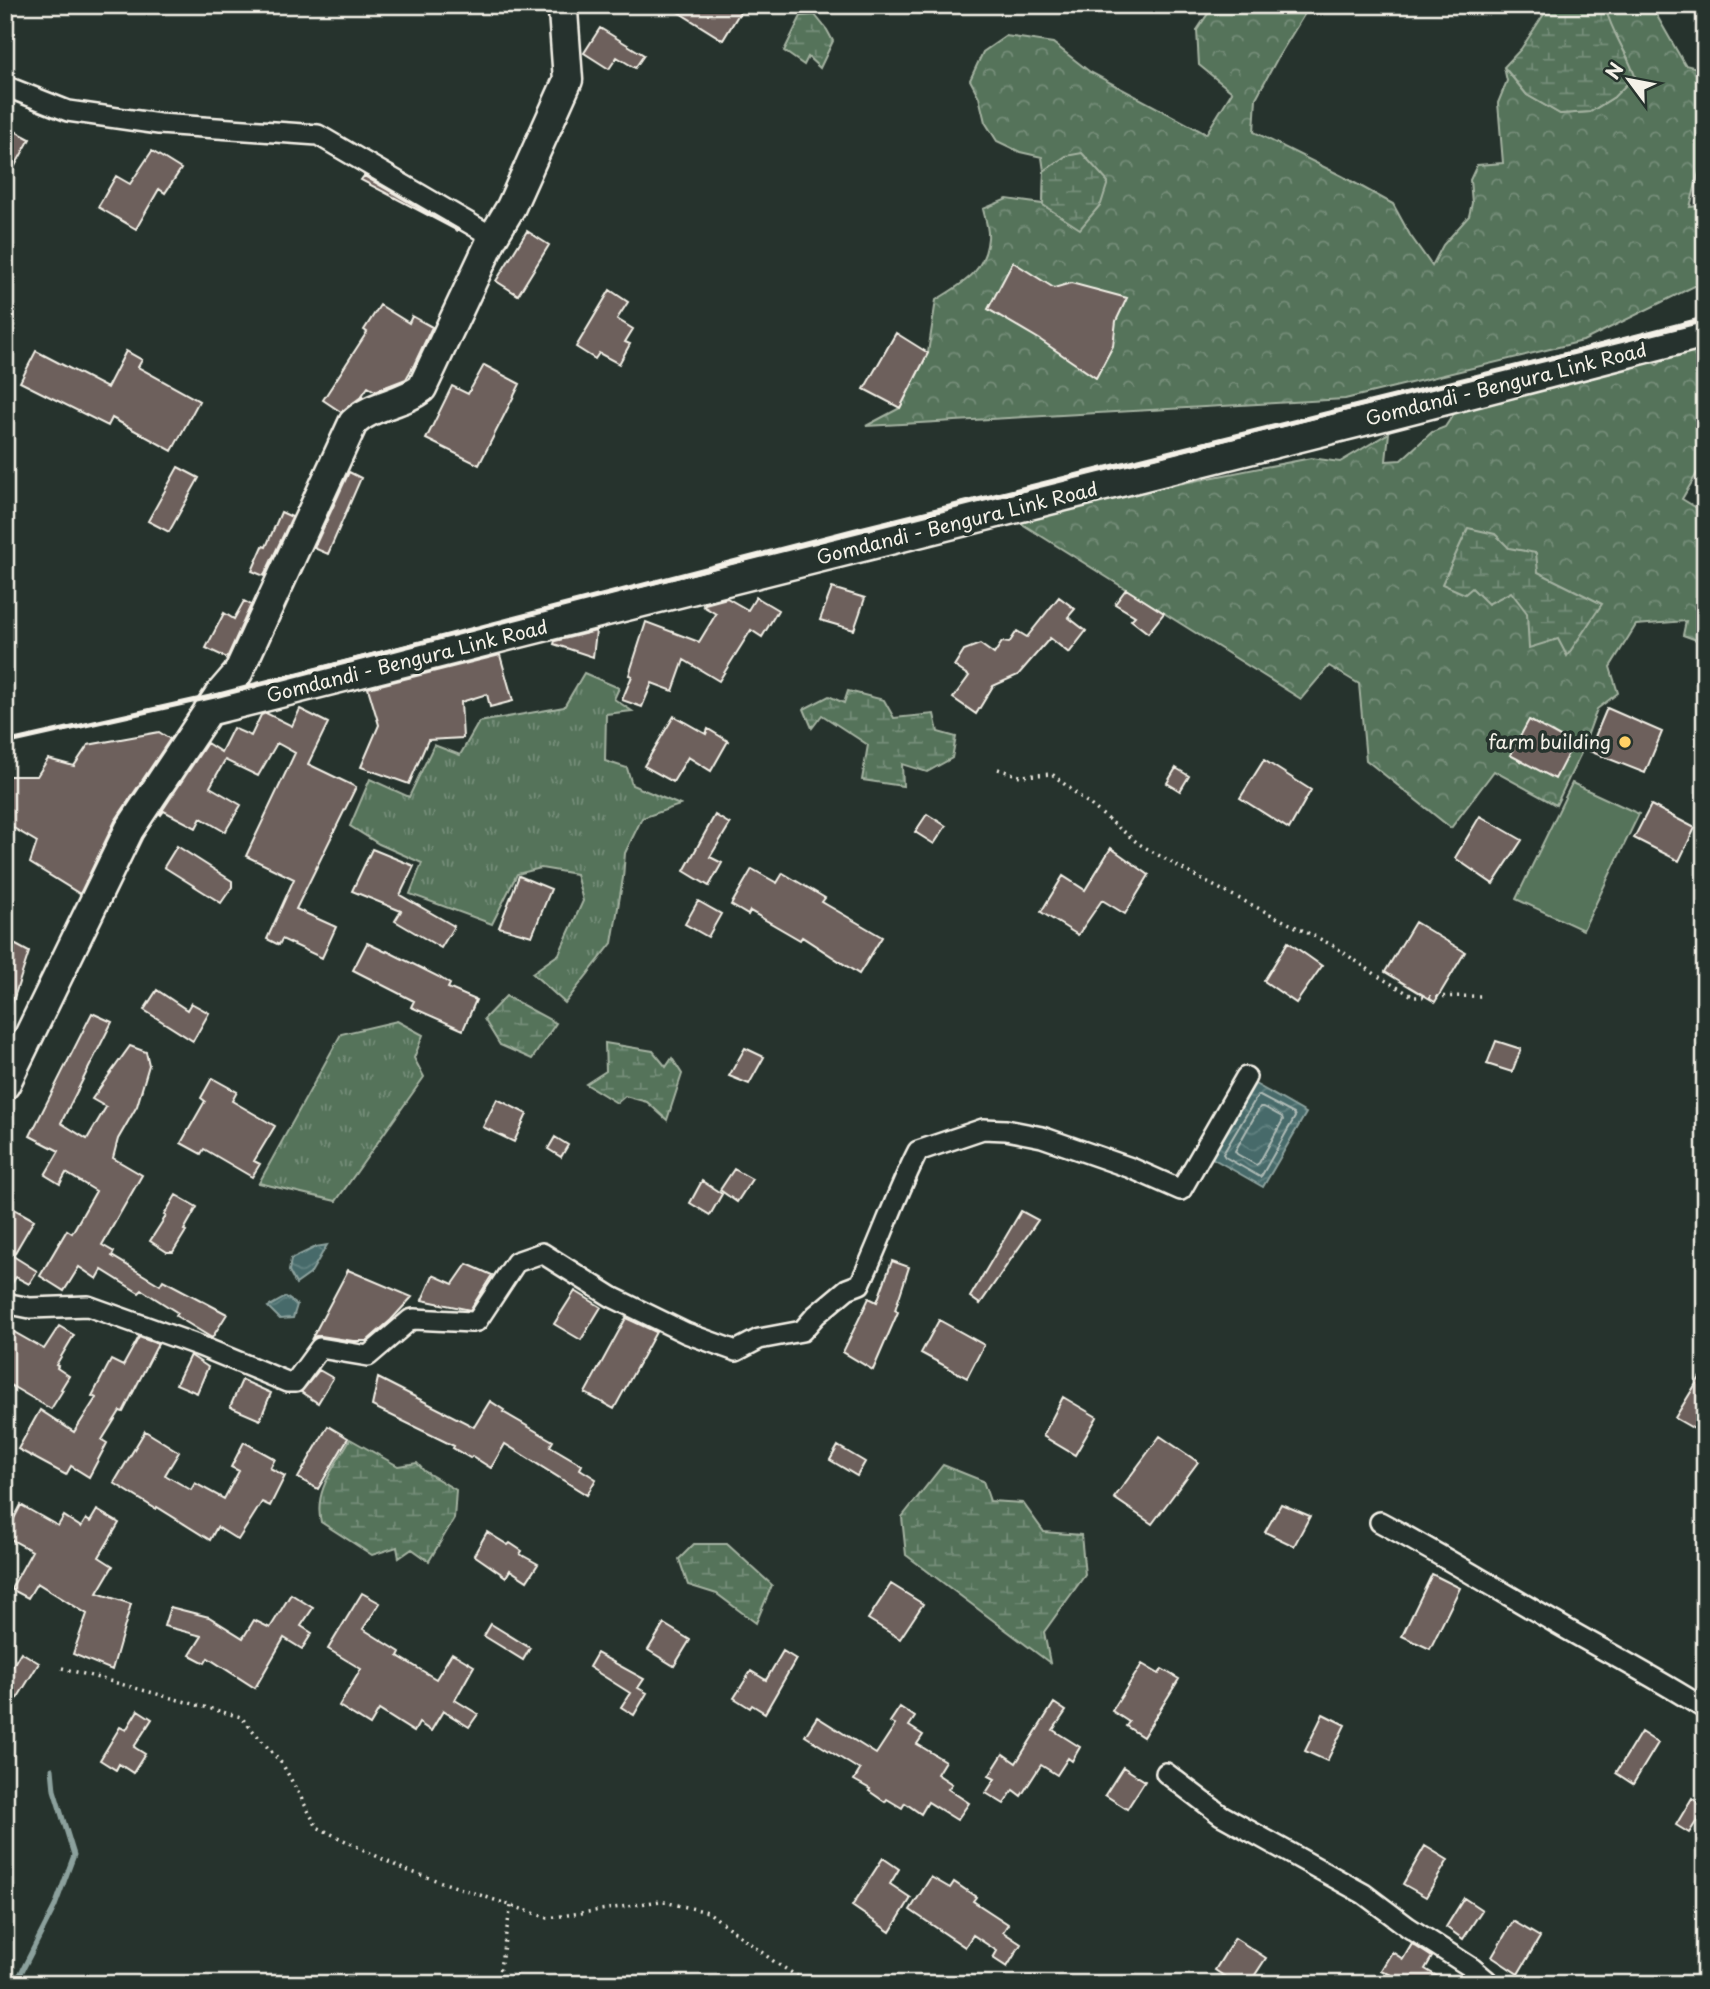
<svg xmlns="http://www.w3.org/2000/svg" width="1710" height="1989" viewBox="0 0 1710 1989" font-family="'Playpen Sans',sans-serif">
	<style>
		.grass { fill: url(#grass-tufts); stroke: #a4b2a1; stroke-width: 2 }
		.forest { fill: url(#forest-crowns); stroke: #a4b2a1; stroke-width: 2 }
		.wetland { fill: url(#wetland-marsh); stroke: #a4b2a1; stroke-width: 2 }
		.green { fill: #55735a; stroke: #a4b2a1; stroke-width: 2 }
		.water { fill: url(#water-waves); stroke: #8ca19d; stroke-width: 2 }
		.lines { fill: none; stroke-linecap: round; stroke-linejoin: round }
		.shore { stroke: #afbbb6; stroke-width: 2 }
		.stream { stroke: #8ca19d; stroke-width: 5 }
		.building { fill: #6d615c; stroke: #f4f1e8; stroke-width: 2 }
		.minor-casing { stroke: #f4f1e8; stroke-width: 24 }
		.secondary-casing { stroke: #f4f1e8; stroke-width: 33 }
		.path { stroke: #f4f1e8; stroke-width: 3.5; stroke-dasharray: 2 5; stroke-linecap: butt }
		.minor { stroke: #26332d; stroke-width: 19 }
		.secondary { stroke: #26332d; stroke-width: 28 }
		.rail { stroke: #f4f1e8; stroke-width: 5 }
		.poi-dot { fill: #ffd166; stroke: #26332d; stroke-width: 2.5 }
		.labels { text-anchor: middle; stroke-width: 7; stroke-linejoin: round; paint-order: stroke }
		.street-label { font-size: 19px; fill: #f4f1e8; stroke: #26332d }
		.poi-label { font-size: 19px; fill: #f4f1e8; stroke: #26332d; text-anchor: end }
	</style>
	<defs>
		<pattern id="grass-tufts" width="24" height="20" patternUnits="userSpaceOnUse" patternTransform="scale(1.75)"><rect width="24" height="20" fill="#55735a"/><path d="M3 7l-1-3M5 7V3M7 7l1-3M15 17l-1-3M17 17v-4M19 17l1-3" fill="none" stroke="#768e7a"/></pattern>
		<pattern id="forest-crowns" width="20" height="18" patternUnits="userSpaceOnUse" patternTransform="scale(1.75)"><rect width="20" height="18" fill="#55735a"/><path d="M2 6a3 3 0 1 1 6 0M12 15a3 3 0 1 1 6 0" fill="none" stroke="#768e7a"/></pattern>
		<pattern id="wetland-marsh" width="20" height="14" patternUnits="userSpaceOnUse" patternTransform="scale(1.75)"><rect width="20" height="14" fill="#55735a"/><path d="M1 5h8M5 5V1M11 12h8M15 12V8" fill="none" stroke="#768e7a"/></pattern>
		<pattern id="water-waves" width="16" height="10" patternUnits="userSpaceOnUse" patternTransform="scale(1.75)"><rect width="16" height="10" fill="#476b6b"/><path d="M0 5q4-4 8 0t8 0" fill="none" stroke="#628180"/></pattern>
	</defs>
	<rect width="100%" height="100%" fill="#26332d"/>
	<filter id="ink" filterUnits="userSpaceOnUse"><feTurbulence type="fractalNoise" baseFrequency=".0143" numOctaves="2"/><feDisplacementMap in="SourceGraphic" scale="14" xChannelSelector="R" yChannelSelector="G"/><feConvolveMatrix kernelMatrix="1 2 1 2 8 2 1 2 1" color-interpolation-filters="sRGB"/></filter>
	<g filter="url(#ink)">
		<path class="grass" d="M584,673l35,15 -5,11 18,12 -26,3 -1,47 22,7 5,17 48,20 -38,13 -17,35 -2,25 -11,65 -47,60 -33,-30 27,-19 24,-53 -7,-27 -35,-6 -24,6 -25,50 -82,-30 12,-31 -43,-19 -29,-18 20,-47 39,18 25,-52 26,10 19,-33 85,-15z
			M397,1021l26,14 -9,23 10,19 -88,124 -77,-18 82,-149z"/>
		<path class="forest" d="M1203,5h107l-33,54 -21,39 -2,34 88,44 51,28 17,31 22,31 11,-21 26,-29 3,-13 -2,-23 7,-15 26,-2 -5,-60 9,-22 -3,-14 23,28 33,19 30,-2 24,-15 14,-39 -17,-30 -6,-21 48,2 32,56 20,5v79l-15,58 15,-2v76l-122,60 -238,58 -479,27 34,-18 28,-55 8,-53c27,-17 49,-27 52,-62 1,-9 -3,-20 -5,-29l24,-10 36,5 1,-33 -2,-14 -22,-5 -23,-11 -12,-19 -6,-25 -9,-17 13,-28 23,-16 47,7 37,29 116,62 26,-42 -33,-27 -2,-35 12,-18z
			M1683,347l22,2v117l-3,-1 -20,34 23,14v130l-22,-8 3,-14 -50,4 -26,42 8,26 -21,16 -16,44 -25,52 -62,-34 -43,57 -85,-68 -7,-76 -30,-18 -28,33 -290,-182 300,-59 29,4 49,-29 -3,28 15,-1 31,-28 13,-5 18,-27 185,-41 9,6z"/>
		<path class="wetland" d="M1550,5h48l7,2c7,26 21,44 30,69l-21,21 -24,15 -30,2 -33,-19 -23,-28 17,-18z
			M815,15l12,15 6,11 -13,27 -12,-11 -4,8 -20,-14 17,-35z
			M1082,153l26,29 -7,22 -21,25 -37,-24 1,-34 22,-15z
			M1468,528l27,6 14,14 27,5 2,19 64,32 -35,52 -9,-17 -29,9 -2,-35 -16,-21 -23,12 -16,-16 -7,6 -23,-10z
			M848,691l36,9 10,18 40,-4 4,18 18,5 -4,21 -25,14 -25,-8 1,22 -41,-6 6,-35 -46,-30 -10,13 -8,-19 25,-13 15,7z
			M506,996l50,27 -24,36 -32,-14 -16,-26z
			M605,1043l48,8 13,16 6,-9 10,16 -15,46 -20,-18 -22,-6 -8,7 -31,-19 20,-13z
			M350,1439l48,27 19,-3 7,8 32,19 -2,29 -25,42 -17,-12 -13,9 -2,-11 -25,8 -51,-33c-8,-31 15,-57 29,-83z
			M943,1465l40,16 7,20 33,2 21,29 37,3 4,40 -41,57 6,31 -144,-108 -4,-38z
			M694,1544h33l45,41 -16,38 -39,-29 -29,-9 -9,-26z"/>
		<path class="green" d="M1572,783l67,31 -56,116 -67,-31z"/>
		<path class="water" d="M1255,1084l51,29 -43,74 -51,-29z
			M327,1245l-17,29 -14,10 -7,-13 2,-12 25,-12z
			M286,1297l11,8 -4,13 -13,1 -12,-12z"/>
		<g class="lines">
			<path class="shore" d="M1258,1095l36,19 1,3 -33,58 -2,2 -35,-20 -2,-3z
				M1260,1107h4l18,10 1,3 -24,43 -3,2 -19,-11 -2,-3z"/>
			<path class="stream" d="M12,1984l9,-11 34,-67 19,-51 -20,-65 -2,-21"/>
		</g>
		<path class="building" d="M667,5h62l11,7 -17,28z
			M600,28l44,27 -9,13 -18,-11 -8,12 -25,-16z
			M13,130l17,9 -25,45v-40z
			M152,151l29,18 -16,24 -6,-4 -23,40 -38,-22 18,-31 14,8z
			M364,176l94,55 -97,-51z
			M527,231l22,14 -31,50 -22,-14z
			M1013,262l41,26 17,-5 56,15 -11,23 -3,25 -17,32 -57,-39 -51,-30z
			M610,290l18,12 -11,17 16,10 -8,13 5,2 -11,20 -20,-11 -4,6 -19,-12z
			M380,305l29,18 3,-7 20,11 -18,38 -8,14 -31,12 -7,-4 -7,10 -20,15 -18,-12 44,-68 -3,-2z
			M896,333l32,20 -28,55 -36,-19z
			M36,351l71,37 19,-37 16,9 -4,7 61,34 -27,50 -60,-33 -4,8 -88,-44z
			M484,365l36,19 -41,81 -53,-26 26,-53 16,8z
			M178,467l21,11 -30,54 -21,-11z
			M349,472l12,6 -33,76 -14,-6z
			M281,512l11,5 -28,59 -12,-5 11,-25 3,1z
			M832,588l33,10 -11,32 -34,-10z
			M1126,589l38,24 -16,20 -17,-13 4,-4 -20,-12z
			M756,597l22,13 -16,27 -11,-7 -32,51 -35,-21 -11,31 -21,-8 -10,24 -20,-7 10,-24 -3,-1 17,-53 53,20 17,-28 -13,-8 2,-2 22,-6 21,12z
			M1059,597l16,12 -7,8 18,14 -17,22 -19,-15 -32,37 -25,11 -17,28 -23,-16 16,-22 -15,-10 10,-16 16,-6 14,10 8,-12 7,1 8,-12 10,6z
			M244,601l7,4 -24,53 -21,-10 18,-35 10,6z
			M596,631l-3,26 -39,-13 1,-3z
			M500,655l13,46 -23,6 -3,-13 -26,8 2,36 -35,2 -19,44 -48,-17 18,-42 -11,-37z
			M1607,708l55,24 -17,41 -56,-22z
			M300,709l28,14 -20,41 48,23 -60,122 40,18 -14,31 -40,-19 -3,6 -12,-6 27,-60 -48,-23 49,-103 -18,-10 -19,33 -33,-16 -15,27 31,18 -16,27 -24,-14 -5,10 -32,-17 -3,4 -1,-1 47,-71 14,9 12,-24 18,8 10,-21 5,-2 26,13z
			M674,716l32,18 2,-5 20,12 -17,30 -23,-14 -15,25 -29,-16z
			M1529,720l44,24 -18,35 -45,-24z
			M159,732l11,7 -55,82 -35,73 -50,-31 7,-21 -32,-19v-47h32l11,-17 26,7 14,-21z
			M1264,760l47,30 -22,39 -49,-31z
			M1176,768l13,8 -9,15 -13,-8z
			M1651,805l44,23 -16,33 -45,-23z
			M927,814l19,12 -12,18 -19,-12z
			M715,815l15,9 -20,33 12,6 -13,23 -25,-15z
			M1480,816l42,24 -29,44 -38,-26z
			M177,846l55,35v6l-11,16 -57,-36z
			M1111,848l38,27 -24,39 -23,-14 -24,35 -37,-23 22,-36 22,14z
			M372,849l42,17 -14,29 54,31 -13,22 -46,-27 6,-10 -49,-20z
			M752,869l25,14 6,-10 42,25 -3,4 60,35 -23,37 -57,-37 -2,3 -50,-29 -2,4 -17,-10z
			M519,876l32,13 -19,47 -33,-9z
			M698,901l23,13 -13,23 -23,-13z
			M1415,922l50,30 -30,50 -50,-30z
			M5,939l24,13 -21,64 -3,-1z
			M1288,942l34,24 -26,37 -32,-22z
			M367,943l19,9 1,-1 52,26 11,7 -2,4 28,12 -13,30 -52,-23 3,-6 -61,-31z
			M157,990l30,20 4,-7 18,10 -16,28 -49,-31z
			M92,1013l20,9 -51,101 26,16 19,-32 -14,-8 38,-53 16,6 3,13 -12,41 -19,33 -5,19 29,17 -40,70 12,7 -2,4 48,29 3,-5 64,34 -15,24 -36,-22 2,-3 -36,-23 -3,3 -37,-23 -5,9 -18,-12 -15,24 -24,-15 27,-46 5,3 24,-42 -30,-18 -6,11 -15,-9 14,-24 -29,-15z
			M1496,1041l25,8 -9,23 -25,-8z
			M745,1048l19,9 -15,27 -20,-8z
			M212,1078l25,14 -5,9 43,25 -21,35 6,3 -8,13 -48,-28 -3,5 -20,-11 24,-42 -4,-3z
			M497,1099l30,15 -13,28 -31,-15z
			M555,1137l13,8 -7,12 -13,-8z
			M734,1169l18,10 -15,23 -17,-12z
			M702,1181l20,13 -12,21 -20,-12z
			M176,1195l21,12 -13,23 2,1 -13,21h-6l-17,-11 16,-25 -2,-1z
			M5,1204l29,16 -21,36 24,15 -8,13 -13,-7 -9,14h-2z
			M1021,1211l17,9 -58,84 -10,-7z
			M892,1261l17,6 -14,43 3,2 -25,58 -30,-18 26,-54 8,4z
			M467,1264l25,11 -22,35 -48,-10 11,-25 20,9z
			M348,1270l64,27 -21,23 -24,21h-14l-32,-5h-5l-5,4z
			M575,1291l26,16 -20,33 -27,-16z
			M626,1318l30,14 -42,77 -29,-16z
			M939,1320l45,25 -17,33 -46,-25z
			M59,1326l15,9 -18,30 2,1 -1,2 12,8 -8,13 2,1 -12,19 -46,-27v-55l39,22z
			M139,1337l19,7 -35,68 -3,-1 -18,29 5,3 -18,34 -18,-11 -5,9 -48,-26 22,-39 34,22 22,-34 -4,-2 19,-36 12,6z
			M190,1355l18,12 -11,26 -21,-9z
			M1705,1369v66l-30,-17z
			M319,1370l14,8 -15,25 -17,-11z
			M378,1378l96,49 16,-26 14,9 -1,2 50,29 -3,5 32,19 -2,4 16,10 -9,16 -82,-51 -14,24 -19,-12 -2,2 -17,-10 1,-2 -82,-40z
			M242,1380l29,13 -11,27 -30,-13z
			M1063,1397l34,20 -22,38 -32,-19z
			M328,1426l20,12 -30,51 -20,-11z
			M145,1431l34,21 -14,23 26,15 4,-7 29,16 15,-28 -8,-4 13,-25 31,17 -5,9 15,8 -15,30 -8,-4 -24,38 -21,-13 -7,13 -53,-33 -1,2 -42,-26z
			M1160,1436l38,26 -46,62 -38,-26z
			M838,1446l27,16 -8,14 -27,-16z
			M1281,1504l29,12 -16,30 -29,-14z
			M21,1505l37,21 6,-10 17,11 5,-8 4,3 7,-12 22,13 -20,34 14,9 -16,27 34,11 -19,66 -39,-16 14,-40 -50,-31 -9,15 -17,-9 21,-38 -27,-15z
			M487,1532l21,13 2,-2 12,8 -2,3 18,10 -11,17 -17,-11 -4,7 -32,-22z
			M1432,1574l28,14 -30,61 -28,-13z
			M891,1584l32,20 -23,35 -32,-20z
			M362,1593l18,10 -17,26 37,23 -2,4 38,23 16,-26 22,13 -19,34 23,14 -9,13 -26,-16 -12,20 -12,-8 -5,9 -35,-22 -9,15 -31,-19 22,-37 -33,-20z
			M291,1594l22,14 -12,18 11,7 -10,16 -18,-11 -29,50 -47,-30 -3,5 -15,-8 12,-19 -38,-10 6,-19 39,10 34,21 11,-18 16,8z
			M491,1624l39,24 -7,12 -39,-24z
			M664,1624l26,16 -16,26 -26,-16z
			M783,1651l13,8 -31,54 -13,-8 -2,3 -16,-10 17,-27 15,9z
			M21,1652l18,11 -24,39 -10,-6v-33l7,4z
			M597,1653l47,26 -6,9 9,5 -13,22 -13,-8 9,-14 -41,-26z
			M1142,1664l17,10 3,-5 17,10 -36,58 -17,-11 3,-4 -17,-11z
			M1054,1703l12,8 -13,19 27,17 -8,14 -4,-3 -11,17 -16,-10 -20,31 -8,-6 -9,14 -18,-11 9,-14 -6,-3 14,-22 13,9z
			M900,1707l15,10 -6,9 14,9 -6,9 28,17 -8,13 15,10 -4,5 21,14 -12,17 -29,-18 -7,12 -16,-11 -3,5 -15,-9 -2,3 -16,-11 1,-2 -16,-9 6,-10 -55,-34 12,-19 59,37 19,-29 -5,-3z
			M138,1710l14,9 -18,28 11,7 -12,19 -14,-9 -3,6 -16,-10 20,-33 6,3z
			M1323,1714l22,11 -18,36 -22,-10z
			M1641,1732l17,11 -25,41 -17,-11z
			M1123,1767l22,14 -18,28 -22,-14z
			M1692,1798l13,10 -16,25 -13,-8z
			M1425,1846l23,14 -22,37 -23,-13z
			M883,1858l16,11 -9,15 21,14 -21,34 -38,-26z
			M931,1877l19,11 4,-6 22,15 -3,4 35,23 -5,8 18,12 -14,23 -14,-9 4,-7 -24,-16 -8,12 -55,-37z
			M1464,1898l18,12 -19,29 -17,-12z
			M1513,1921l27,16 -22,37 -26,-17z
			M1235,1938l31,20 -17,26h-13l-21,-14z
			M1412,1944l20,13 -7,12 25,15h-61l4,-8 -12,-6 11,-18 11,7z"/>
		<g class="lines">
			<g class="minor-casing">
				<path id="minor" d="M5,86l63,25 91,13 159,11 175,102
					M5,1303l25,5 58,-2 112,40 87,36h8l25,-34 48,8 42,-36 4,-1 58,3 5,-1 39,-59 26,-9 70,44 74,36 50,18 23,-12 43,-8 14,-16 31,-26 13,-5c21,-44 36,-90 58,-133l65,-22 23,1 36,7 89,31 50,22 65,-113
					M1380,1522c60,32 117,67 176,101 50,29 101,55 149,86
					M1166,1773l55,42 143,79 44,33 64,41 19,16"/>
			</g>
			<g class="secondary-casing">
				<path id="secondary" d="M208,711l1180,-296 317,-82
					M5,1085l124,-255 90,-135 19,-22 115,-250c19,-19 49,-19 69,-35l71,-151 18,-30 57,-127 -5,-69 1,-6"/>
			</g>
			<path class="path" d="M998,769l22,7 32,-2 87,70 63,36 132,66 44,30 36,21 67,-1
				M62,1668l179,49 42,48 34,62 86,42 145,49 112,-17 48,11 68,51 34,21
				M497,1984l14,-78"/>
			<use href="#minor" class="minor"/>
			<use href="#secondary" class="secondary"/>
			<path class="rail" d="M5,743l214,-48 633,-164 853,-211"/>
		</g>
	</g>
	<circle class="poi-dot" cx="1625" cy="742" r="7"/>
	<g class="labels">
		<g class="street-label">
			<text transform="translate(1506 384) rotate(-14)" y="7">Gomdandi - Bengura Link Road</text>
			<text transform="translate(957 523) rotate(-14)" y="7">Gomdandi - Bengura Link Road</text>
			<text transform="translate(407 661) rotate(-14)" y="7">Gomdandi - Bengura Link Road</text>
		</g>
		<g class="poi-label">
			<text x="1611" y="749">farm building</text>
		</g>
	</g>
	<rect width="1710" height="1989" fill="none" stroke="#26332d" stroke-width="28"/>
	<rect x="14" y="14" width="1682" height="1961" fill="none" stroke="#f4f1e8" stroke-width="2.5" filter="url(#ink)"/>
	<g transform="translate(1629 80) rotate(302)" stroke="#26332d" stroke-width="5" paint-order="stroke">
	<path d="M0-5L12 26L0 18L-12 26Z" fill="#f4f1e8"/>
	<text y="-10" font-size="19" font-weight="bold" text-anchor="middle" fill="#f4f1e8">N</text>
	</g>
</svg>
